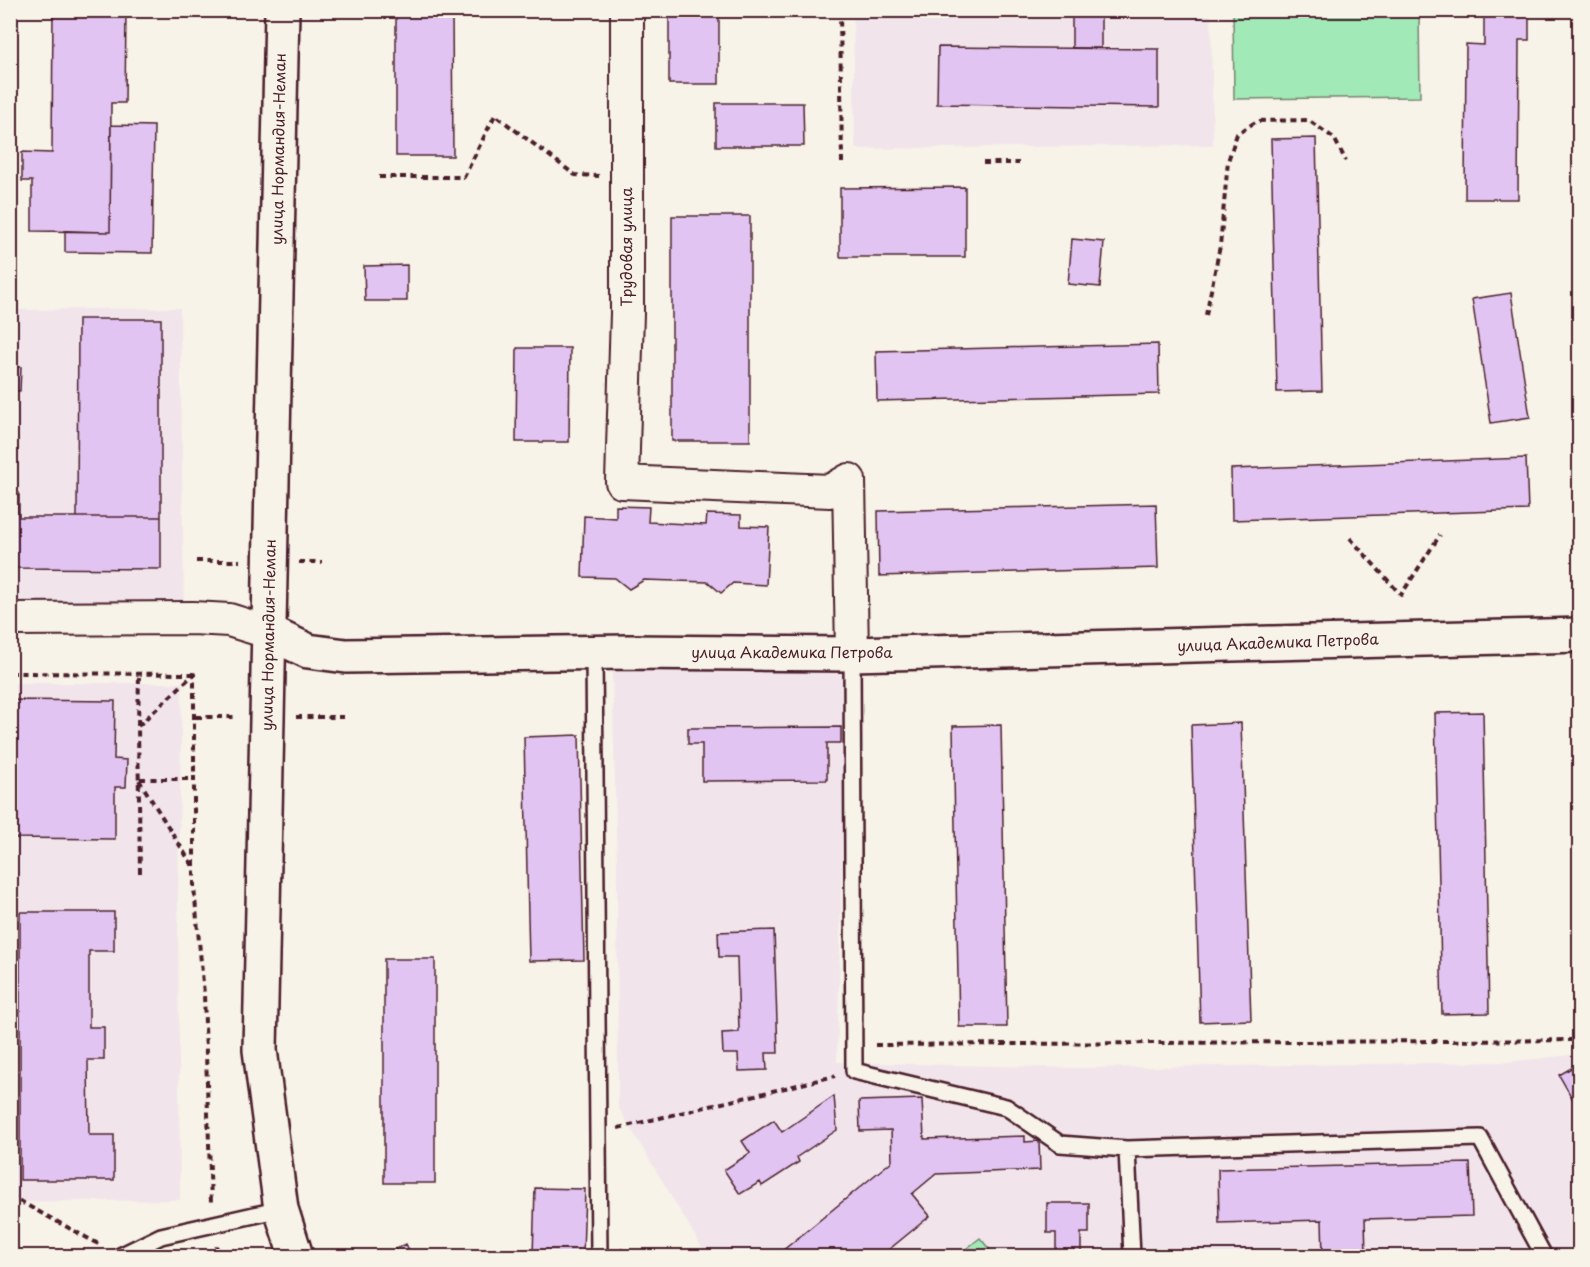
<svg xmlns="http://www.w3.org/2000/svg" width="1590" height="1267" viewBox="0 0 1590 1267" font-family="'Playpen Sans',sans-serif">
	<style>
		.built { fill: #f1e5eb }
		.green { fill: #a1e9b6; stroke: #768470; stroke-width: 1.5 }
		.building { fill: #e2c4f2; stroke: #4a1f2b; stroke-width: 1.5 }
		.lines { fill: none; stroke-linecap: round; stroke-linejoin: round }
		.service-casing { stroke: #4a1f2b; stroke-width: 20 }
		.minor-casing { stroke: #4a1f2b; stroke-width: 36 }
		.tertiary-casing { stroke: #4a1f2b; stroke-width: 38 }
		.primary-casing { stroke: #4a1f2b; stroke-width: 38 }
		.path { stroke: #4a1f2b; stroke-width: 4; stroke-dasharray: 6 4.5; stroke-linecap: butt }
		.service { stroke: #f7f3e8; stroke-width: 15 }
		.minor { stroke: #f7f3e8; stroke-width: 32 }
		.tertiary { stroke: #f7f3e8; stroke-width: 33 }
		.primary { stroke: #f7f3e8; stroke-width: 33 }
		.labels { text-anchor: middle; stroke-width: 4.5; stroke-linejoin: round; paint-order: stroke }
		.street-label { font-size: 15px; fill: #4a1f2b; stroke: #f7f3e8 }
	</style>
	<rect width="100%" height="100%" fill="#f7f3e8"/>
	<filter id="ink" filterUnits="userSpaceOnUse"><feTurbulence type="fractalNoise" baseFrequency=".0167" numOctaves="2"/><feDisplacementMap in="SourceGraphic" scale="12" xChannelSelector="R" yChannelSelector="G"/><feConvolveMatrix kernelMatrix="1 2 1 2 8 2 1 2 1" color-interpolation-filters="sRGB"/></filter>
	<g filter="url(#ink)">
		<path class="built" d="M853,11h358l2,134 -358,4z
			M180,308l4,305 -173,-2v-301z
			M847,666l-10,396 240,6 430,-6 72,-8v202h-872l-89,-149 -1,-241 -5,-195z
			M10,683h172l-4,218 2,299 -169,2z"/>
		<path class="green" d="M1233,11h186l1,86 -186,2z
			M980,1238l15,18h-38z"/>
		<path class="building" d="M53,10h73l-1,93h-14l-1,129 -78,-1v-50h-10v-29l30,1z
			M396,10h56l1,146h-57z
			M669,10h50v74h-50z
			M1072,10h29v38h-29z
			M1484,10h45v30h-10l-1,159h-53l1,-155 18,1z
			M938,47l221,2v58l-222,-3z
			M716,103h87l1,43h-88z
			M111,125l43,1 -2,127 -87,-1v-21l45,1z
			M1316,138l6,253 -45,1 -6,-253z
			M965,187v70h-125v-69z
			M672,216h78v225h-78z
			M1072,239l32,3 -4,45 -32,-3z
			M407,265v36h-42l-1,-35z
			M1511,293l19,124 -39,6 -19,-124z
			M78,319h83v198h-84z
			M1158,344l1,50 -282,7 -1,-50z
			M517,348h53l-1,94h-53z
			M10,367h11l-1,24 -10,-1z
			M1526,458l2,52 -296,10 -1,-51z
			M10,493h9v24h142v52l-151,-1z
			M1156,504l2,64 -279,8 -1,-65z
			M616,506l33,1 -1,15 58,3 1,-11 34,1v11l28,1 -3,58 -33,-2 -12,10 -13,-11 -64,-2 -15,9 -14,-11 -33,-1 2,-61 32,2z
			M10,700l105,1 -1,58 13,1 -1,27h-11v52l-105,-1z
			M1483,712l6,301 -47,1 -7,-301z
			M1241,723l10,297 -51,2 -9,-297z
			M1001,725l6,302h-48l-6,-301z
			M841,727v16h-14v37l-125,1v-37h-14v-16z
			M579,735l5,225 -55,1 -5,-224z
			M20,912h94v39h-25v76h15v33h-16l1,75h25v45h-94z
			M774,930l4,123h-12l1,17 -28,1 -1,-17h-15l-1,-21 17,-1 -2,-75h-18l-1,-25z
			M384,959h51v224h-51z
			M1580,1063v49l-21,-37z
			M834,1096l3,34 -40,27 2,5 -37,24 -2,-4 -20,12 -16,-24 26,-17 -8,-12 32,-21 8,12z
			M922,1099l2,40 101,-3v6l14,-1 1,29 -104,4 -24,20 18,22 -49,40h-105l116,-95 -1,-31 -31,1 -1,-30z
			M1470,1163l2,53 -107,3 1,37h-43l-1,-36 -103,3 -1,-54z
			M535,1188l50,1 -2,67h-50z
			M1047,1203h42v30h-8v23h-25v-23h-9z
			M406,1244l6,12h-23l-2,-3z"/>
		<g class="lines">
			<g class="service-casing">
				<path id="service" d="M594,653l5,603
					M852,654l2,417 152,36 54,37 67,5 353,-11 64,118
					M1127,1149l5,107
					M120,1256l41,-20 120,-27"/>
			</g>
			<g class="minor-casing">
				<path id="minor" d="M627,10v303l-5,169 208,9 19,-11 3,174
					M10,619l183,-1 36,2 39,12"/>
			</g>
			<g class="tertiary-casing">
				<path id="tertiary" d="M268,632l40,19 38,5 283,-4 223,2 728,-19"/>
			</g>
			<g class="primary-casing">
				<path id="primary" d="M282,10l-22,1040 21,159 15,47"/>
			</g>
			<path class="path" d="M840,10l2,153
				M983,163h36
				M379,177h85l31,-62 80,60 24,1
				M1206,315l14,-69 8,-85 9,-27 20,-13 51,-1 26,18 12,23
				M1350,538l51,57 39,-60
				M196,561h44
				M299,562h23
				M10,673l183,1
				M196,717h41
				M296,717h49
				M138,725l1,-50
				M140,779h54
				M139,780l55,88
				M140,873l-2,-147 56,-52v214l10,106 7,209
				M875,1045l705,-5
				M618,1128l217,-52
				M10,1196l92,50
				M216,1246l4,10
				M620,1249l6,7"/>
			<use href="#service" class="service"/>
			<use href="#minor" class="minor"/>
			<use href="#tertiary" class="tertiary"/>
			<use href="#primary" class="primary"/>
		</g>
	</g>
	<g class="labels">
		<g class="street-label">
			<text transform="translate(279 149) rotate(-89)" y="5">улица Нормандия-Неман</text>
			<text transform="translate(627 247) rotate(-90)" y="5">Трудовая улица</text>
			<text transform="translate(269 635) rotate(-89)" y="5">улица Нормандия-Неман</text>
			<text transform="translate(1278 643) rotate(-2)" y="5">улица Академика Петрова</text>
			<text x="792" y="658">улица Академика Петрова</text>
		</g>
	</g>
	<rect width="1590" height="1267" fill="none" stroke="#f7f3e8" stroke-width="36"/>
	<rect x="18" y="18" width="1554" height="1231" fill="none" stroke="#4a1f2b" stroke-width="2" filter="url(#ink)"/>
</svg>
